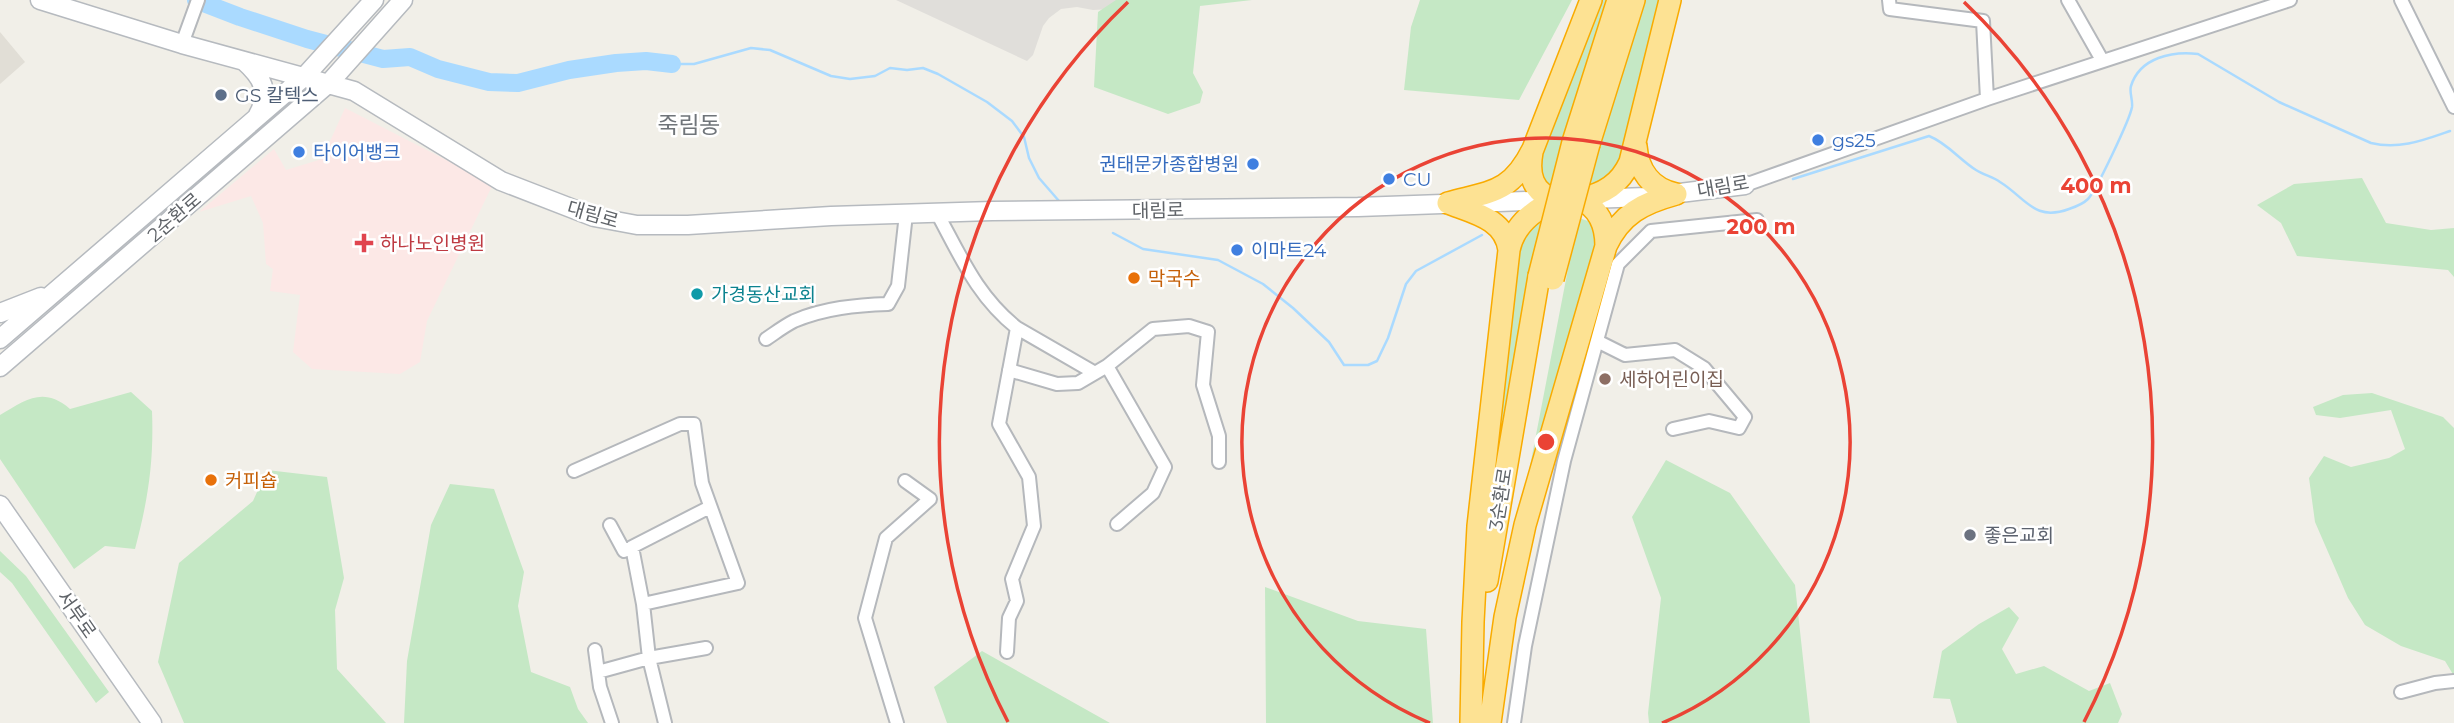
<svg xmlns="http://www.w3.org/2000/svg" width="2454" height="723" viewBox="0 0 2454 723" font-family="Montserrat,'Noto Sans KR',sans-serif">
	<style>
		.industrial { fill: #e0deda }
		.education { fill: #e1ded6 }
		.medical { fill: #fce8e6 }
		.green { fill: #c5e8c5 }
		.lines { fill: none; stroke-linecap: round; stroke-linejoin: round }
		.stream { stroke: #aadaff; stroke-width: 2.5 }
		.river { stroke: #aadaff; stroke-width: 18 }
		.street-casing { stroke: #b5b8bc; stroke-width: 16 }
		.secondary-casing { stroke: #b6babf; stroke-width: 21 }
		.highway-casing { stroke: #f9ab00; stroke-width: 24 }
		.street { stroke: #fff; stroke-width: 12 }
		.secondary { stroke: #fff; stroke-width: 18 }
		.highway { stroke: #fde293; stroke-width: 21 }
		.highway-bridge-casing { stroke: #f9ab00; stroke-width: 24; stroke-linecap: butt }
		.highway-bridge { stroke: #fde293; stroke-width: 21 }
		.ring { fill: none; stroke: #ea4335; stroke-width: 3.5 }
		.service-dot { fill: #5c6f8a; stroke: #fff; stroke-width: 2.5 }
		.shop-dot { fill: #3f7fe0; stroke: #fff; stroke-width: 2.5 }
		.health-dot { fill: #e0444e; stroke: #fff; stroke-width: 2.5 }
		.food-dot { fill: #e8710a; stroke: #fff; stroke-width: 2.5 }
		.culture-dot { fill: #0f9aa8; stroke: #fff; stroke-width: 2.5 }
		.education-dot { fill: #8d6e63; stroke: #fff; stroke-width: 2.5 }
		.worship-dot { fill: #6b7280; stroke: #fff; stroke-width: 2.5 }
		.labels { text-anchor: middle; stroke-width: 5; stroke-linejoin: round; paint-order: stroke }
		.service-label { font-size: 19px; fill: #4e5e75; stroke: #fff; text-anchor: start }
		.shop-label { font-size: 19px; fill: #366cbe; stroke: #fff; text-anchor: start }
		.street-label { font-size: 19px; fill: #5f6368; stroke: #fff }
		.health-label { font-size: 19px; fill: #be3a42; stroke: #fff; text-anchor: start }
		.food-label { font-size: 19px; fill: #c56008; stroke: #fff; text-anchor: start }
		.culture-label { font-size: 19px; fill: #0d838f; stroke: #fff; text-anchor: start }
		.education-label { font-size: 19px; fill: #785e54; stroke: #fff; text-anchor: start }
		.worship-label { font-size: 19px; fill: #5b616d; stroke: #fff; text-anchor: start }
		.quarter-label { font-size: 23px; fill: #70757a; stroke: #fff }
		.centre { fill: #ea4335; stroke: #fff; stroke-width: 3.5 }
		.ring-label { font-size: 21px; text-anchor: middle; font-weight: bold; fill: #ea4335; stroke: #fff; stroke-width: 5; stroke-linejoin: round; paint-order: stroke }
	</style>
	<rect width="100%" height="100%" fill="#f1efe8"/>
	<path class="industrial" d="M896,0h248l-32,9 -19,1 -16,-3 -16,2 -12,9 -6,8 -10,29 -6,6z"/>
	<path class="education" d="M0,32l25,30 -25,22z"/>
	<path class="medical" d="M345,108l148,76 -66,137 -7,41 -20,12 -88,-5 -19,-17 7,-57 -30,-4 3,-22 -7,-5 -3,-41 -12,-27 -52,16 75,-63 12,21 36,-11z"/>
	<path class="green" d="M1116,0h136l-52,6 -7,67 10,19 -3,11 -32,11 -74,-27 4,-75z
		M1420,0h152l-53,100 -115,-10 7,-63z
		M1598,0h12l-48,141 34,6 44,-147h23l-42,168 -27,18 -47,2 -10,-11 9,-50z
		M2362,178l24,45 45,7 23,-2v49l-6,-7 -151,-14 -16,-33 -24,-18 37,-21z
		M1576,217l18,6 5,10 -84,311 58,-301 -34,-4 -55,307 35,-306 21,-21z
		M131,392l21,19c2,51 -4,89 -17,138l-30,-3 -31,23 -74,-110v-44c26,-15 43,-29 70,-6z
		M2372,393l71,24 11,11v248l-9,-15 -44,-15 -36,-21 -17,-27 -33,-76 -6,-44 15,-22 27,11 38,-9 16,-9 -14,-39 -51,8 -24,-3 -3,-8 30,-12z
		M1666,460l64,33 65,92 15,138h-161l-1,-10 13,-115 -29,-81z
		M267,470l60,7 17,101 -9,32 2,59 49,54h-202l-26,-61 21,-99 74,-62z
		M450,484l44,5 30,83 -6,34 13,66 39,15 8,22 10,14h-184l3,-62 24,-136z
		M0,551l26,25 83,116 -13,11 -84,-120 -12,-11z
		M1265,587l93,34 68,8 7,94h-167z
		M2009,607l10,11 -17,31 14,25 28,-8 45,25 21,-8 12,31 -4,9h-161l-7,-24 -17,-1 9,-47 37,-27z
		M982,651l128,72h-163l-13,-36z"/>
	<g class="lines">
		<path class="stream" d="M672,64h22l57,-16 19,2 61,26 19,3 25,-3 15,-8 17,2 16,-2 15,6 49,28 25,19 12,16 5,21 10,20 20,23 4,1
			M1793,179l136,-43c18,7 31,24 47,34 8,5 17,7 24,12 26,16 34,40 69,27 6,-2 15,-6 19,-10 8,-8 42,-80 44,-92 1,-7 -3,-15 -1,-21 9,-29 42,-35 67,-32l81,48 92,41c28,7 53,-3 79,-12
			M1113,233l30,16 75,11 45,24 30,24 36,34 15,23h24l9,-4 11,-23 18,-54 10,-13 66,-36"/>
		<path class="river" d="M196,0l44,17 67,22 76,20 27,-2 28,12 51,13 29,1 51,-13 47,-7 30,-2 26,3"/>
		<g class="street-casing">
			<path id="street" d="M1889,0l1,9 93,12 4,78
				M2068,0l34,60
				M2401,0l53,107
				M182,44l16,-44
				M1745,185l242,-86 303,-99
				M937,213c24,44 40,83 80,115l-18,96 30,53 5,49 -22,53 5,22 -8,17 -2,34
				M1017,328l78,45
				M766,339c9,-6 18,-13 28,-18 30,-13 63,-16 94,-17l10,-18 8,-72
				M1597,341l28,14 50,-5 29,18 41,49 -6,11 -30,-7 -36,8
				M1107,366l58,101 -12,26 -36,31
				M1009,370l48,14 21,-1 29,-17 46,-37 36,-3 19,6 -5,53 16,51v26
				M574,471l106,-47h14l8,59 36,100 -95,21 6,54 16,65
				M610,525l14,26 86,-44
				M632,547l11,57
				M595,650l5,37 12,36
				M598,672l51,-14 57,-10
				M2401,692l34,-9 19,-2
				M897,723l-32,-105 21,-80 44,-39 -25,-18
				M1514,723l11,-77 39,-185 54,-197 33,-33 106,-11"/>
		</g>
		<g class="secondary-casing">
			<path id="secondary" d="M40,0l142,44 172,47 147,90 93,36 43,8h51l143,-9 161,-5 366,-4 199,-7
				M244,61c18,16 27,31 14,54
				M1588,199l59,-2 98,-12
				M0,313l41,-16
				M0,339l305,-263 69,-76
				M0,367l330,-285 73,-82
				M0,505l152,218"/>
		</g>
		<g class="highway-casing">
			<path id="highway" d="M1573,142l45,-142
				M1589,144l45,-144
				M1636,146c2,24 15,43 40,48
				M1532,152c-4,22 0,41 24,48
				M1580,199c24,-5 40,-15 50,-37l40,-162
				M1580,199c19,9 26,27 26,47
				M1448,203c44,-12 63,-10 85,-54l58,-149
				M1448,203c26,10 57,16 61,47
				M1487,581l52,-305
				M1471,723l2,-101 5,-96 31,-276c5,-25 24,-40 47,-50
				M1490,723l15,-106 20,-92 81,-279c15,-32 37,-43 70,-52"/>
		</g>
		<use href="#street" class="street"/>
		<use href="#secondary" class="secondary"/>
		<use href="#highway" class="highway"/>
		<g class="highway-bridge-casing">
			<path id="highway-bridge" d="M1539,276l34,-134
				M1553,279l36,-135"/>
		</g>
		<use href="#highway-bridge" class="highway-bridge"/>
	</g>
	<g class="ring">
		<path d="M1430 723A304 304 0 1 1 1662 723"/>
		<path d="M1008 722A607 607 0 0 1 1128 2M1964 2A607 607 0 0 1 2084 722"/>
	</g>
	<circle class="service-dot" cx="221" cy="95" r="7"/>
	<g class="shop-dot">
		<circle cx="1818" cy="140" r="7"/>
		<circle cx="299" cy="152" r="7"/>
		<circle cx="1253" cy="164" r="7"/>
		<circle cx="1389" cy="179" r="7"/>
		<circle cx="1237" cy="250" r="7"/>
	</g>
	<path class="health-dot" d="M360.5 232.5h7v7h7v7h-7v7h-7v-7h-7v-7h7z"/>
	<g class="food-dot">
		<circle cx="1134" cy="278" r="7"/>
		<circle cx="211" cy="480" r="7"/>
	</g>
	<circle class="culture-dot" cx="697" cy="294" r="7"/>
	<circle class="education-dot" cx="1605" cy="379" r="7"/>
	<circle class="worship-dot" cx="1970" cy="535" r="7"/>
	<g class="labels">
		<g class="service-label">
			<text x="235" y="102">GS 칼텍스</text>
		</g>
		<g class="shop-label">
			<text x="1832" y="147">gs25</text>
			<text x="313" y="159">타이어뱅크</text>
			<text x="1239" y="171" text-anchor="end">권태문카종합병원</text>
			<text x="1403" y="186">CU</text>
			<text x="1251" y="257">이마트24</text>
		</g>
		<g class="street-label">
			<text transform="translate(1723 186) rotate(-10)" y="7">대림로</text>
			<text transform="translate(1158 210) rotate(-1)" y="7">대림로</text>
			<text transform="translate(593 214) rotate(16)" y="7">대림로</text>
			<text transform="translate(174 217) rotate(-41)" y="7">2순환로</text>
			<text transform="translate(1500 499) rotate(-81)" y="7">3순환로</text>
			<text transform="translate(77 614) rotate(55)" y="7">서부로</text>
		</g>
		<g class="health-label">
			<text x="380" y="250">하나노인병원</text>
		</g>
		<g class="food-label">
			<text x="1148" y="285">막국수</text>
			<text x="225" y="487">커피숍</text>
		</g>
		<g class="culture-label">
			<text x="711" y="301">가경동산교회</text>
		</g>
		<g class="education-label">
			<text x="1619" y="386">세하어린이집</text>
		</g>
		<g class="worship-label">
			<text x="1984" y="542">좋은교회</text>
		</g>
		<g class="quarter-label">
			<text x="689" y="133">죽림동</text>
		</g>
	</g>
	<circle cx="1546" cy="442" r="10" class="centre"/>
	<g class="ring-label">
		<text x="2096" y="193">400 m</text>
		<text x="1761" y="234">200 m</text>
	</g>
</svg>
